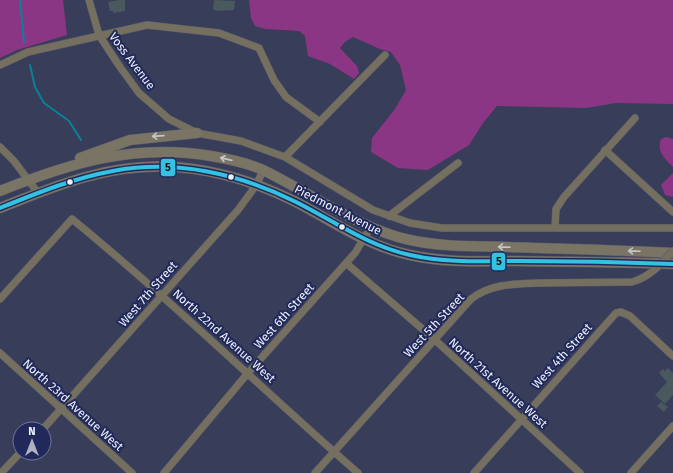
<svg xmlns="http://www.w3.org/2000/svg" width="673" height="473" viewBox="0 0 673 473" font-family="'Fira Sans',sans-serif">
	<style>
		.forest { fill: #8b3684 }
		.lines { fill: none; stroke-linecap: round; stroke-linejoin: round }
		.stream { stroke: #0a8196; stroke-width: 2 }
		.building { fill: #49595e }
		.minor-casing { stroke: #54586d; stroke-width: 8 }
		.highway-casing { stroke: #54586d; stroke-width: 11 }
		.minor { stroke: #746f5e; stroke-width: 7 }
		.highway { stroke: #797464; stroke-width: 10 }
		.minor-bridge-casing { stroke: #54586d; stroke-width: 8; stroke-linecap: butt }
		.minor-bridge { stroke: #746f5e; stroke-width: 7 }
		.bus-1-casing { stroke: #21295a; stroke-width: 7 }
		.bus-1 { stroke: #33c2e2; stroke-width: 4 }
		.oneway { stroke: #c4c5c7 }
		.bus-dot { fill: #ecf0fc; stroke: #21295a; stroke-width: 1.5 }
		.labels { text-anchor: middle; stroke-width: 4; stroke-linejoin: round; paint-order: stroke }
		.street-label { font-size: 12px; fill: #ecf0fc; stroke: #21295a }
		.line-badge { stroke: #21295a; stroke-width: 1.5 }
		.pale-badge-label { font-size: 11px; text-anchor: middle; font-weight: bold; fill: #111 }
	</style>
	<rect width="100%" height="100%" fill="#383d59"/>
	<path class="forest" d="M0,0h63l4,35 -50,15 -17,8z
		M249,0h424v104l-57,-1 -30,5 -89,-2 -14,17 -14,22 -41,25 -30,-2 -27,-16 1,-14 23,-29 11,-19 -6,-25 -9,-13 -11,-3 -27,-12 -8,5 -5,6 17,18 2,7 -5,6 -24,-15 -22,-8 -3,-20 -6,-5 -34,-2 -10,-3 -4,-8z
		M666,137l7,2v28c-8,-8 -17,-16 -12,-28z
		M673,173v23l-1,1 -7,-2 -4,-10z"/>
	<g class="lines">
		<path class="stream" d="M20,0l4,42
			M30,65l5,22 9,16 25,18 12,19"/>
	</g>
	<path class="building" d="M119,0h6v11l-12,2v-2h-3l-2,-9z
		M214,0l21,1 -1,9 -18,1 -3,-2z
		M668,368l5,5v22l-8,9 -10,-9 12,-13 -8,-9 4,-4 2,2z
		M661,402l7,5 -4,5 -7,-6z"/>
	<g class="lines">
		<g class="minor-casing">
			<path id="minor" d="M89,0l10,35 21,32 19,26 30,26 28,14 44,8 44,16 88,53 37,13 32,5h231
				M0,65l28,-13 119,-27 72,8 40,15 15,32 12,17 34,25
				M0,147l14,14 24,32
				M605,150l68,62
				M285,157l100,-102
				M389,216l69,-53
				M555,227l1,-18 8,-12 71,-79
				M346,263l88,76 146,134
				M0,299l72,-80c99,81 190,170 286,254
				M0,353l132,120
				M43,429l195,-219 19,-26 6,-14
				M1,473l19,-20
				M164,473l84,-100 107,-120 16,-26
				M315,473l156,-174c21,-16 45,-15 69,-16
				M474,473l142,-160 5,-1 9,4 43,40
				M631,473l42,-47"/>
		</g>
		<g class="highway-casing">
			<path id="highway" d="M80,158l50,-18 67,-7
				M0,191c70,-28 135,-48 211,-35 18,3 38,7 54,15 45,22 97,59 145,69 32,7 66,6 98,7 55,2 110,3 165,6
				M0,208c28,-11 56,-23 86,-31 74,-21 142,-9 210,25 38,20 71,44 114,53 35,8 73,6 109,6 51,1 103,1 154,3"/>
		</g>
		<use href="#minor" class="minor"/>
		<use href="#highway" class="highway"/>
		<g class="minor-bridge-casing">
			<path id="minor-bridge" d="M540,283l92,-1c18,-5 29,-18 41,-31"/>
		</g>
		<use href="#minor-bridge" class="minor-bridge"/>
		<g class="bus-1-casing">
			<path id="bus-1" d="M0,208c37,-15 74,-30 113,-37 63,-12 127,3 183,31 38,19 72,44 114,53 36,8 73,6 109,6 51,0 103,1 154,3"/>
		</g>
		<use href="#bus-1" class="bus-1"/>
	</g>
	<defs><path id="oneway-shaft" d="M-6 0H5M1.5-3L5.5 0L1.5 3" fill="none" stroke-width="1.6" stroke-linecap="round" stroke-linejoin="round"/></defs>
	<g class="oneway">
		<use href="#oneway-shaft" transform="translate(158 136) rotate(176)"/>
		<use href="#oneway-shaft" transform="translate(226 159) rotate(-167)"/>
		<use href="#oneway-shaft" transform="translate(504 247) rotate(-178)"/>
		<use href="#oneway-shaft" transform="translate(634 251) rotate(-178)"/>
	</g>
	<g class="bus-dot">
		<circle cx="231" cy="177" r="3.5"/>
		<circle cx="70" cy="182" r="3.5"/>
		<circle cx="342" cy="227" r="3.5"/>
	</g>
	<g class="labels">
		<g class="street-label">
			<text transform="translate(132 61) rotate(53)" y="4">Voss Avenue</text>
			<text transform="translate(338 210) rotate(27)" y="4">Piedmont Avenue</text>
			<text transform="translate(148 294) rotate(-49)" y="4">West 7th Street</text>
			<text transform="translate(284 316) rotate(-48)" y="4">West 6th Street</text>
			<text transform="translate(434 325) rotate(-47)" y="4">West 5th Street</text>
			<text transform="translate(224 336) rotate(42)" y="4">North 22nd Avenue West</text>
			<text transform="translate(562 356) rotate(-48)" y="4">West 4th Street</text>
			<text transform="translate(498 383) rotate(42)" y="4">North 21st Avenue West</text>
			<text transform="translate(73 405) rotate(42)" y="4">North 23rd Avenue West</text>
		</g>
	</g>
	<g class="line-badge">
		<rect x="160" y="158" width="16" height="19" rx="4" fill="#33c2e2"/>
		<rect x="491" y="252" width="15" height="19" rx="4" fill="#33c2e2"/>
	</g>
	<g class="pale-badge-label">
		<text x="168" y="171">5</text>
		<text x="499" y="265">5</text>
	</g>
	<g transform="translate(32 441)"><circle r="19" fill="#21295a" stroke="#72799b"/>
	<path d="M0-3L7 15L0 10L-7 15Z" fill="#adb1c3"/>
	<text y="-6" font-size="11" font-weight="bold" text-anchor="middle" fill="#ecf0fc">N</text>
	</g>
</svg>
